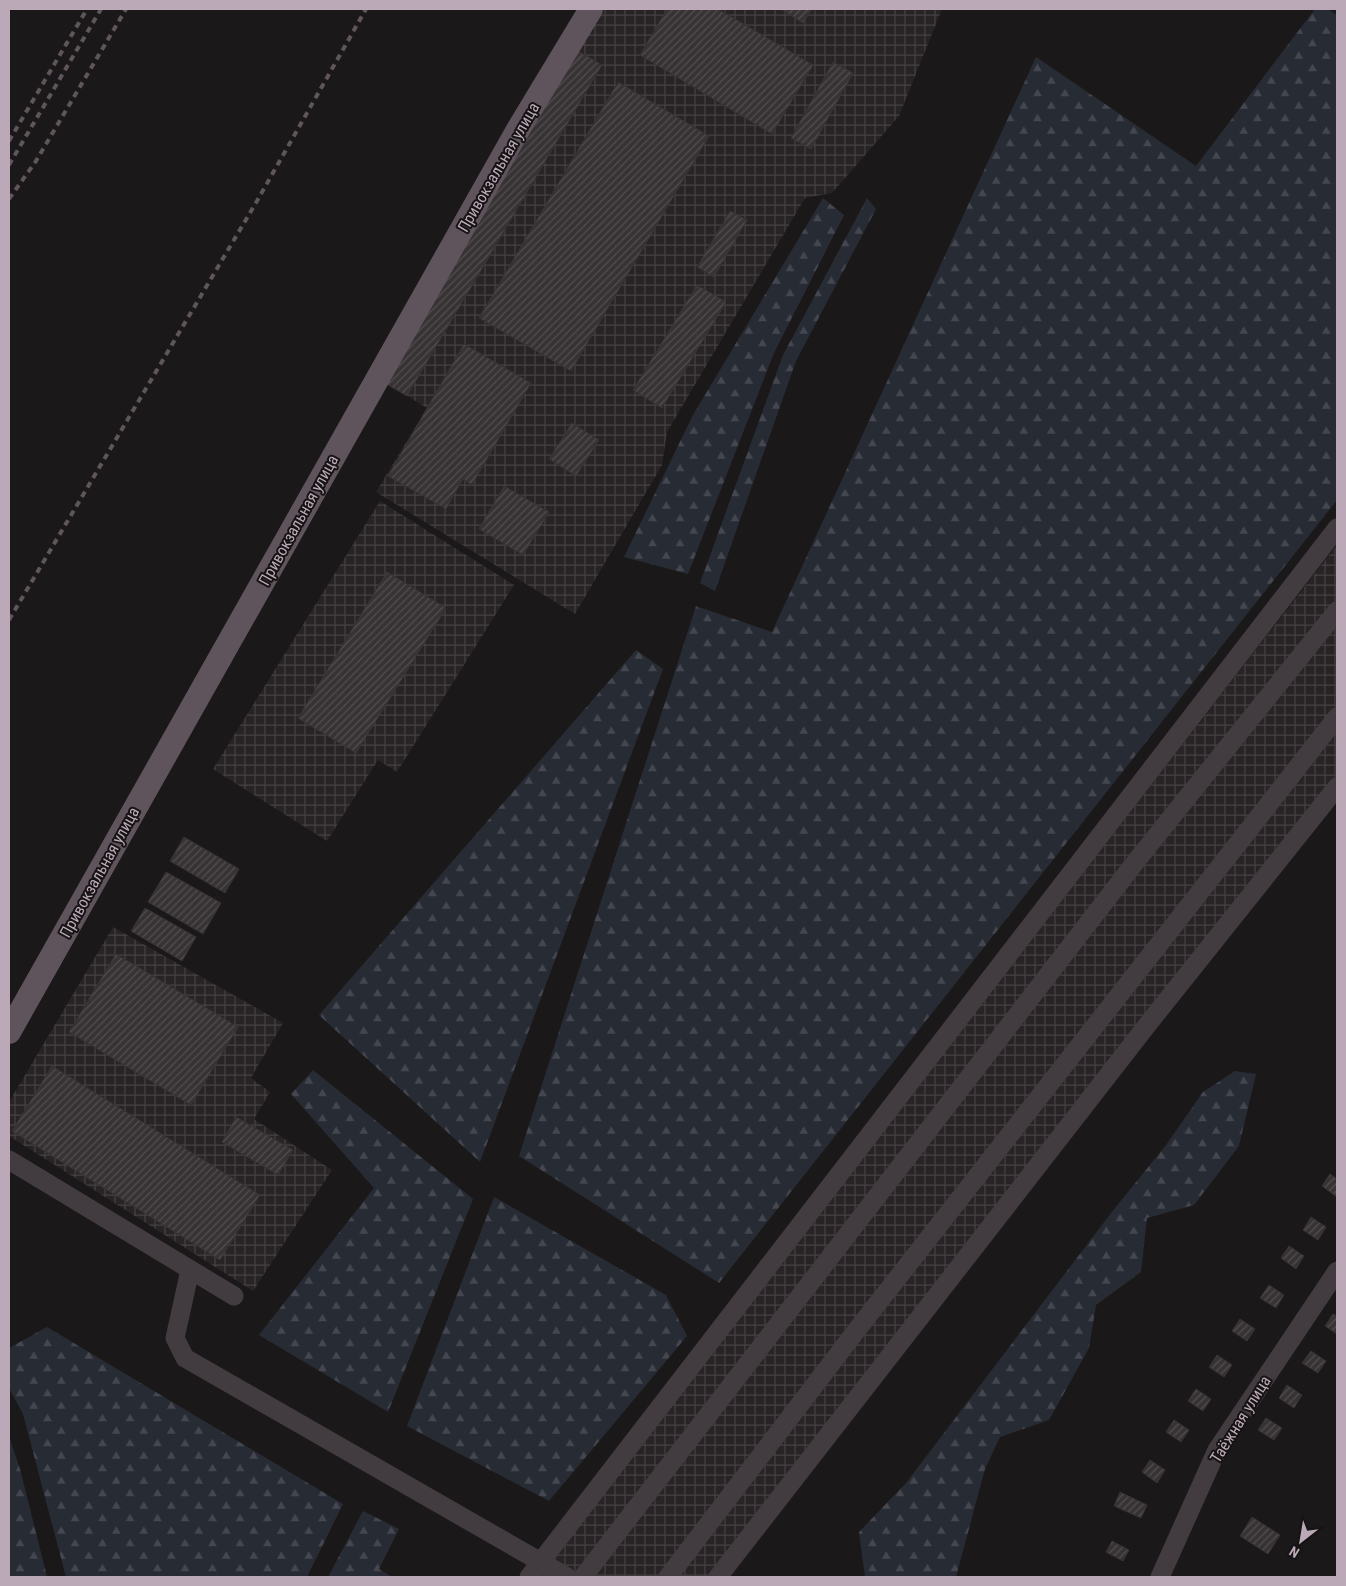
<svg xmlns="http://www.w3.org/2000/svg" width="1346" height="1586" viewBox="0 0 1346 1586" font-family="'Roboto Condensed',sans-serif">
	<style>
		.industrial { fill: url(#industrial-grid) }
		.forest { fill: url(#forest-firs) }
		.building { fill: url(#building-hatch); stroke: #373234 }
		.lines { fill: none; stroke-linecap: round; stroke-linejoin: round }
		.minor { stroke: #423b3f; stroke-width: 19 }
		.major { stroke: #60545c; stroke-width: 24 }
		.rail { stroke: #5f555c; stroke-width: 4; stroke-dasharray: 6 5; stroke-linecap: butt }
		.labels { text-anchor: middle; stroke-width: 4; stroke-linejoin: round; paint-order: stroke }
		.street-label { font-size: 16px; fill: #bca9b7; stroke: #161314 }
	</style>
	<defs>
		<pattern id="industrial-grid" width="8" height="8" patternUnits="userSpaceOnUse" patternTransform="scale(1.25)"><rect width="8" height="8" fill="#282426"/><path d="M0 4h8M4 0v8" fill="none" stroke="#454143"/></pattern>
		<pattern id="forest-firs" width="22" height="20" patternUnits="userSpaceOnUse" patternTransform="scale(1.25)"><rect width="22" height="20" fill="#272b34"/><path d="M5 1l3.5 6h-7zM16 11l3.5 6h-7z" fill="#44474f"/></pattern>
		<pattern id="building-hatch" width="6" height="6" patternUnits="userSpaceOnUse" patternTransform="scale(1.25)"><rect width="6" height="6" fill="#373335"/><path d="M-1 1l2-2M0 6l6-6M5 7l2-2" fill="none" stroke="#524e50"/></pattern>
	</defs>
	<rect width="100%" height="100%" fill="#1b1819"/>
	<path class="industrial" d="M605,9h337l-43,107 -67,77 -27,5 -138,234 -5,33 -87,149 -199,-122 51,-84 -43,-26 194,-333z
		M380,501l134,84 -117,187 -19,-12 -51,81 -114,-72z
		M1337,545v242l-613,790h-187z
		M113,927l170,96 -32,55 19,14 -16,27 78,51 -79,121 -244,-155v-34z"/>
	<path class="forest" d="M1315,9h13l9,6v485l-618,783 -200,-127 177,-550 76,26 264,-575 160,109z
		M823,198l21,17 -70,138 -86,221 -64,-17 69,-142z
		M867,198l9,11 -80,152 -81,230 -15,-8 83,-228z
		M636,650l27,19 -183,493 -161,-147z
		M313,1070l160,129 -85,213 -129,-77 115,-147 -83,-94z
		M1235,1071l21,3 -17,72 -45,59 -47,13 -6,54 -45,33 -7,43 -40,72 -49,17 -15,32 -29,108h-91l-6,-45 47,-49 205,-270 55,-68 37,-53z
		M494,1197l172,98 21,41 -138,165 -142,-75z
		M47,1327l296,177 -36,73h-241l-43,-163 -14,-26v-40z
		M9,1436l11,33 27,108h-38z
		M363,1511l36,18 -20,40 13,8h-64z"/>
	<path class="building" d="M667,9h51l95,56 -41,69 -132,-79z
		M781,9h31l-9,14z
		M578,51l24,14 -195,331 -24,-14z
		M833,62l20,11 -42,76 -20,-11z
		M618,82l91,54 -138,235 -92,-53z
		M730,211l17,9 -33,57 -17,-10z
		M697,285l29,17 -64,106 -29,-18z
		M464,344l67,39 -59,102 -9,-6 -17,30 -58,-33z
		M572,423l27,17 -23,36 -27,-17z
		M504,486l45,26 -26,43 -44,-26z
		M387,572l59,36 -90,145 -58,-35z
		M184,837l55,32 -14,24 -55,-32z
		M166,872l55,31 -18,31 -55,-32z
		M145,908l51,29 -14,24 -51,-30z
		M116,954l122,73 -47,78 -122,-73z
		M52,1066l208,129 -40,65 -208,-129z
		M236,1117l57,33 -15,25 -56,-33z
		M1330,1174l7,5v18l-15,-11z
		M1311,1217l15,10 -8,13 -15,-10z
		M1289,1246l15,10 -8,13 -15,-11z
		M1269,1285l15,10 -8,13 -16,-10z
		M1333,1314l4,2v18l-12,-8z
		M1240,1319l15,10 -8,12 -15,-10z
		M1311,1351l15,10 -8,12 -16,-10z
		M1217,1355l15,10 -8,12 -15,-10z
		M1287,1385l15,10 -8,13 -15,-10z
		M1196,1389l15,10 -8,12 -15,-10z
		M1266,1418l16,10 -8,12 -16,-10z
		M1174,1420l15,10 -8,12 -15,-10z
		M1150,1460l15,10 -8,13 -15,-11z
		M1120,1492l27,13 -6,13 -27,-12z
		M1252,1517l28,18 -12,19 -28,-18z
		M1112,1541l17,9 -6,11 -17,-9z"/>
	<g class="lines">
		<path class="minor" d="M9,1160l225,136
			M190,1270l-15,68 10,20 382,219
			M529,1577l808,-1049
			M583,1577l554,-717 200,-249
			M668,1577l188,-246 481,-614
			M718,1577l430,-553 189,-237
			M1160,1577l57,-127 120,-179"/>
		<path class="major" d="M9,1032l510,-904 72,-119"/>
		<path class="rail" d="M9,141l78,-132
			M9,165l92,-156
			M9,199l27,-38 90,-152
			M9,620l248,-419 109,-192"/>
	</g>
	<g class="labels">
		<g class="street-label">
			<text transform="translate(498 167) rotate(-60)" y="6">Привокзальная улица</text>
			<text transform="translate(298 520) rotate(-61)" y="6">Привокзальная улица</text>
			<text transform="translate(99 872) rotate(-61)" y="6">Привокзальная улица</text>
			<text transform="translate(1240 1419) rotate(-58)" y="6">Таёжная улица</text>
		</g>
	</g>
	<rect width="1346" height="1586" fill="none" stroke="#bca9b7" stroke-width="20"/>
	<g transform="translate(1301 1541) rotate(211)" stroke="#161314" stroke-width="4" paint-order="stroke">
	<path d="M0-4L9 19L0 12L-9 19Z" fill="#bca9b7"/>
	<text y="-8" font-size="14" font-weight="bold" text-anchor="middle" fill="#bca9b7">N</text>
	</g>
</svg>
